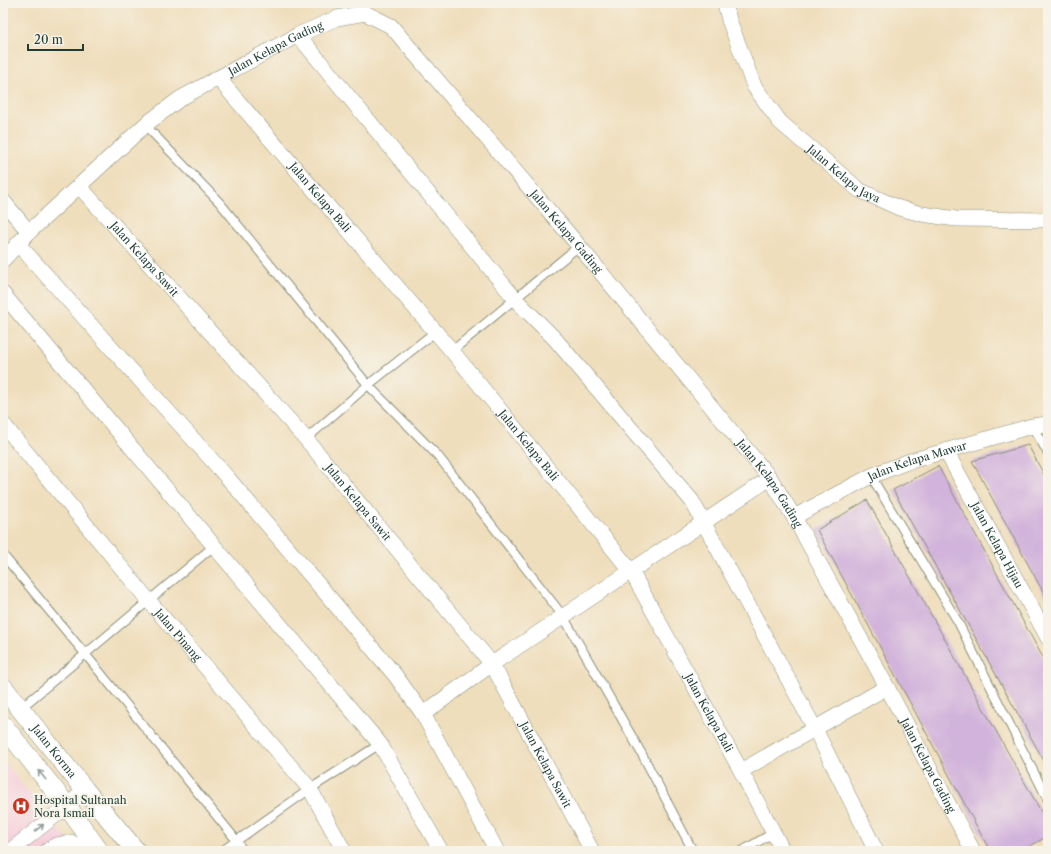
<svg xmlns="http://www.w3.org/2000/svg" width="1051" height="854" viewBox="0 0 1051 854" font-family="'Libre Caslon Text',serif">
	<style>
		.built { fill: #f5cfdc }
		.building { fill: #d2b3db }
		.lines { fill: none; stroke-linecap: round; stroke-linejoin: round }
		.service-casing { stroke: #878e78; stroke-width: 10 }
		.minor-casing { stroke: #878e78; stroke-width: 16 }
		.tertiary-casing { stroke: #878e78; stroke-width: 20 }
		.service { stroke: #fff; stroke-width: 8 }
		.minor { stroke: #fff; stroke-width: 15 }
		.tertiary { stroke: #fff; stroke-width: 19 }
		.oneway { stroke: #8f9e9a }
		.labels { text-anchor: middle; stroke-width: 4; stroke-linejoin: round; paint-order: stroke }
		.street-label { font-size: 11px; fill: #1f3d34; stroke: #f7f3e8 }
		.poi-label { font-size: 11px; fill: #1f3d34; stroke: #f7f3e8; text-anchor: start }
	</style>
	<rect width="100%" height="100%" fill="#f7f3e8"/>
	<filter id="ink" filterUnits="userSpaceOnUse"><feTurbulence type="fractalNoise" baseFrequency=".025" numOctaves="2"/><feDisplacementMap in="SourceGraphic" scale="8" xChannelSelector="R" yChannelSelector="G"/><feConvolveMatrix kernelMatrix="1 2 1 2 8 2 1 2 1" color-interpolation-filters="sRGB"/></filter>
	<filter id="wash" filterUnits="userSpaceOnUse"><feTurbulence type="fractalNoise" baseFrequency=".012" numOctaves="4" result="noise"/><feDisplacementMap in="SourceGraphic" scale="16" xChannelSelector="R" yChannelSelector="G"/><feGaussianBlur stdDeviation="0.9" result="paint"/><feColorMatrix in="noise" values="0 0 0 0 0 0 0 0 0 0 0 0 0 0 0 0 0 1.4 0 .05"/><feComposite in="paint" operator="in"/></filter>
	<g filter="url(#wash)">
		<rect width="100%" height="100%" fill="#efdebc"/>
		<path class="built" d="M3,761l74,90h-74z"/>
		<g id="blocks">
			<path class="building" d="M1028,445l20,37v119l-76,-140z
				M938,466l110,201v101l-155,-278z
				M867,500l181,324v12l-27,15h-31l-173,-321z"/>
		</g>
	</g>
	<g filter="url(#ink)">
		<use href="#blocks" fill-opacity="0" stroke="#878e78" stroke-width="1"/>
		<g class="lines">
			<g class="service-casing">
				<path id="service" d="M145,125l75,78 148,182 70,71 125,160 80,140 50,95
					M452,351l127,-105
					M1032,426l16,27
					M306,439l62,-54 67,-53
					M871,476l87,146 90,178
					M3,555l83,100 151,186 6,10
					M21,708l194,-163
					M222,851l88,-62 70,-45
					M742,851l31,-18"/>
			</g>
			<g class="minor-casing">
				<g id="minor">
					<path id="s1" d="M725,3l4,17 25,66 26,36 79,68 40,18 23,6 34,5 92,1"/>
					<path d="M298,35l218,265 39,39 137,162 123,228 61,122"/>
					<path id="s2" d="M218,78l234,273 179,220 110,200 42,80"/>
					<path id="s3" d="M79,186l227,253 186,225 100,187"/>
					<path d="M3,201l26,31"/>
					<path d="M18,244l209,233 168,198 28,39 74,137"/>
					<path id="s4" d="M3,260l26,-28 116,-107 36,-27 117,-63 39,-17 28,-5 26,13 188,220 191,232 24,39 93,170 86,164"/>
					<path d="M3,294l377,450 61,107"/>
					<path id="s5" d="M3,424l146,177 161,188 34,62"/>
					<path id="s6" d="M946,451l102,187"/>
					<path id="s7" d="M794,517l77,-41 36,-14 125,-36 16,-2"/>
					<path d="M423,714l69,-50 278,-186"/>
					<path d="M741,771l146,-84"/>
					<path d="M10,851l57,-45 18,-16"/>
					<path d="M47,851l9,-6 15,-3 14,9"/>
				</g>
			</g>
			<g class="tertiary-casing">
				<g id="tertiary">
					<path id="s8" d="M3,687l82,103 51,61"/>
					<path d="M3,725l64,81 32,45"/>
				</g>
			</g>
			<use href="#service" class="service"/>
			<use href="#minor" class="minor"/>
			<use href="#tertiary" class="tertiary"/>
		</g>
		<defs><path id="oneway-shaft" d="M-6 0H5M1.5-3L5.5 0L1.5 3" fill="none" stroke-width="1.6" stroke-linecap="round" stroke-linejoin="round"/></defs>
		<g class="oneway">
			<use href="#oneway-shaft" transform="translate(42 775) rotate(-129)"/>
			<use href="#oneway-shaft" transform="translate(39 828) rotate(-38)"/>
		</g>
	</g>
	<defs>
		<g id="hospital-disc" transform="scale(0.9)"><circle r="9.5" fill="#c8321e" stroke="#f7f3e8"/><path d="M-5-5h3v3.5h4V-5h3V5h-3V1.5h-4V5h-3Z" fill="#fff"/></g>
	</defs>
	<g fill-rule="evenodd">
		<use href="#hospital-disc" x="21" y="806"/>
	</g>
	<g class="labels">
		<g class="street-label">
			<text dy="4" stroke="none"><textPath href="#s4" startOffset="348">Jalan Kelapa Gading</textPath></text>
			<text dy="4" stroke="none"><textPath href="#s1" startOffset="215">Jalan Kelapa Jaya</textPath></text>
			<text dy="4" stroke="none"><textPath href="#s2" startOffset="157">Jalan Kelapa Bali</textPath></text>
			<text dy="4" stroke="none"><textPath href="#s4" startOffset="744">Jalan Kelapa Gading</textPath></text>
			<text dy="4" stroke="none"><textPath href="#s3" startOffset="98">Jalan Kelapa Sawit</textPath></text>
			<text dy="4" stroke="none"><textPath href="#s2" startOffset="481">Jalan Kelapa Bali</textPath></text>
			<text dy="4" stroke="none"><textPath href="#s7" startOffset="136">Jalan Kelapa Mawar</textPath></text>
			<text dy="4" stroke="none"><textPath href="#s4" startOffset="1068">Jalan Kelapa Gading</textPath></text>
			<text dy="4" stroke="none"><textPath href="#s3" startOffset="422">Jalan Kelapa Sawit</textPath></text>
			<text dy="4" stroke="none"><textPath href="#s6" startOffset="107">Jalan Kelapa Hijau</textPath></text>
			<text dy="4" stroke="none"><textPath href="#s5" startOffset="274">Jalan Pinang</textPath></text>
			<text dy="4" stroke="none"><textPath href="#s2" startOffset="805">Jalan Kelapa Bali</textPath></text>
			<text dy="4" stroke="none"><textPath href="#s8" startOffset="82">Jalan Korma</textPath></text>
			<text dy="4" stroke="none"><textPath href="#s3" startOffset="746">Jalan Kelapa Sawit</textPath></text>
			<text dy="4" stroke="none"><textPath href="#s4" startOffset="1392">Jalan Kelapa Gading</textPath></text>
		</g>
		<g class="poi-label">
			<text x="34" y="804">Hospital Sultanah<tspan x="34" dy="13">Nora Ismail</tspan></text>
		</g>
	</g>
	<rect width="1051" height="854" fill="none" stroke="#f7f3e8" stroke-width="16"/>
	<path d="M28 44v6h55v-6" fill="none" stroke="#1f3d34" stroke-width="2"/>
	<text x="34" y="44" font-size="12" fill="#1f3d34" stroke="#f7f3e8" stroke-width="3" paint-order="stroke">20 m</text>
</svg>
